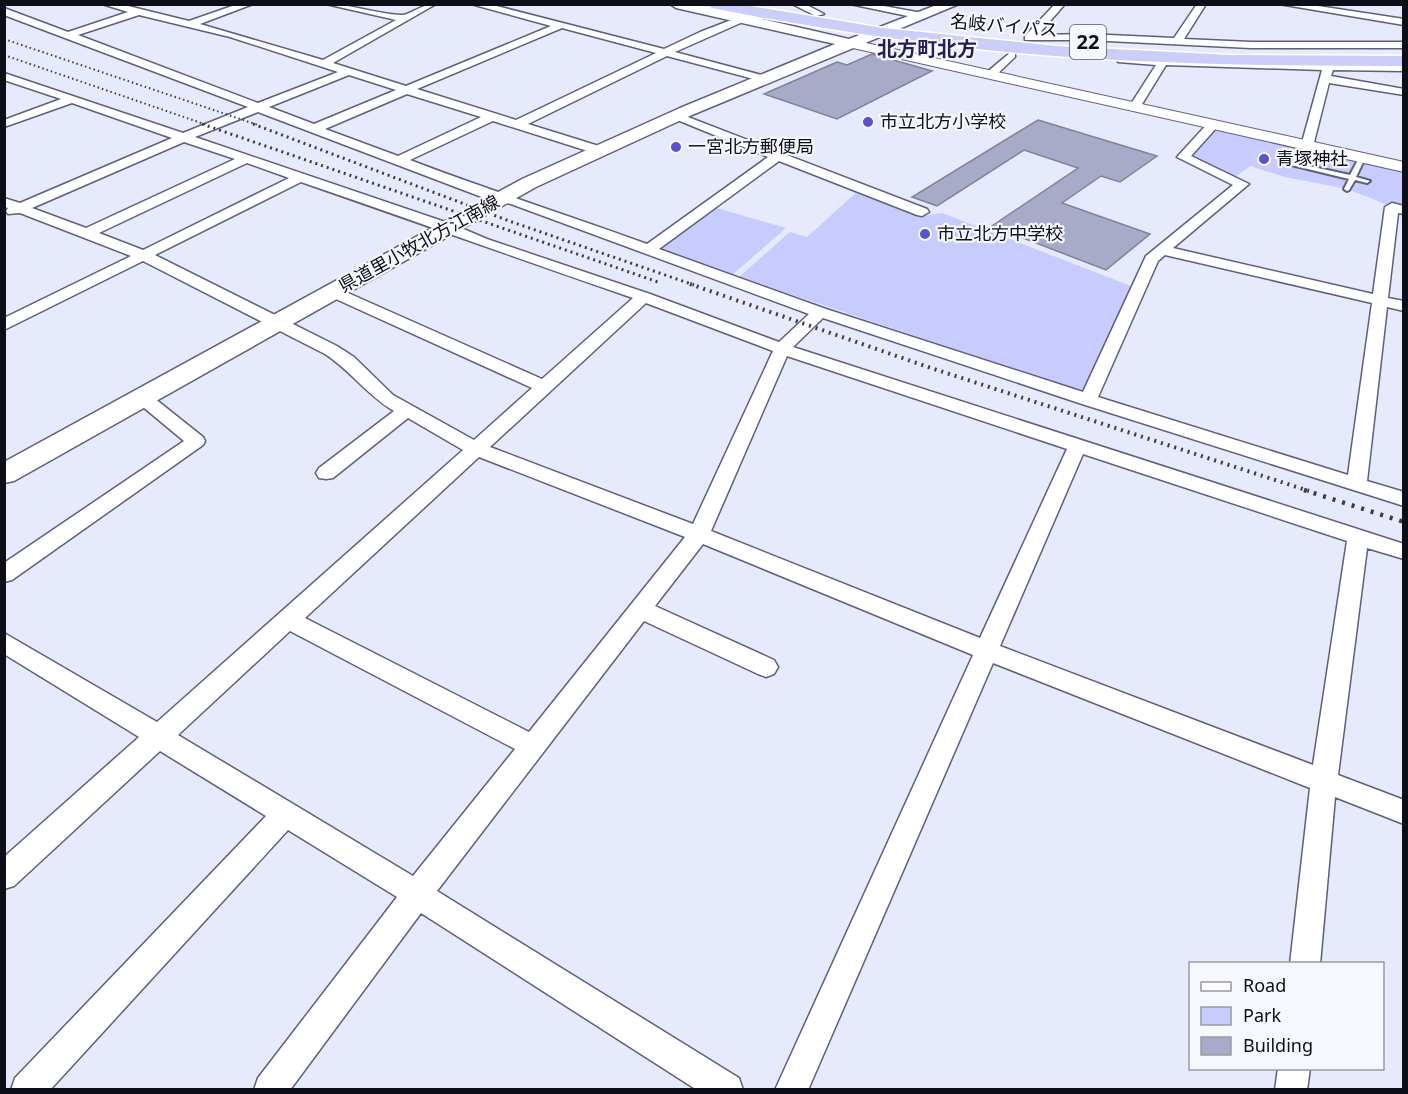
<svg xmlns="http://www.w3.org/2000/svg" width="1408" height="1094" viewBox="0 0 1408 1094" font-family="'Noto Sans','Noto Sans JP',sans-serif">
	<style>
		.green { fill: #c7cbfd }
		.building { fill: #a8abc8; stroke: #7f819d; stroke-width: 1.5 }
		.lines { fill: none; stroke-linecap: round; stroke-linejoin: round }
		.service-casing { stroke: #5e607a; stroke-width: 4 }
		.minor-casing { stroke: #5e607a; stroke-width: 3 }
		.tertiary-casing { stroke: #5e607a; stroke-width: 2 }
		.secondary-casing { stroke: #5e607a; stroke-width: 3 }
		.trunk-casing { stroke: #fff; stroke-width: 3 }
		.service { fill: #fff; fill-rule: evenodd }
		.minor { fill: #fff; fill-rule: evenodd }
		.tertiary { fill: #fff; fill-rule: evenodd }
		.secondary { fill: #fff; fill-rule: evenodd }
		.trunk { fill: #cacef8; fill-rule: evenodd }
		.rail-far3 { stroke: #3b3c48; stroke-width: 2; stroke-dasharray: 1.5 3; stroke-linecap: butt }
		.rail-far2 { stroke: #3b3c48; stroke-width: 3; stroke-dasharray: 2 4; stroke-linecap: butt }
		.rail-far1 { stroke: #3b3c48; stroke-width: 4; stroke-dasharray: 2 5; stroke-linecap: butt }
		.rail { stroke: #3b3c48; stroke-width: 4.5; stroke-dasharray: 3 7; stroke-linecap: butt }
		.poi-dot { fill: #5c52cb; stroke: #f7f7fe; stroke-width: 2 }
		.labels { text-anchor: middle; stroke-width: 4.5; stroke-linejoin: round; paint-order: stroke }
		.far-street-label { font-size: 18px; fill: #0d0e18; stroke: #f7f7fe }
		.far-poi-label { font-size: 18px; fill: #0d0e18; stroke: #f7f7fe; text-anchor: start }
		.shield { fill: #f7f7fe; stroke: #53545d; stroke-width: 1.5 }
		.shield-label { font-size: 20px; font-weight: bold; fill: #0d0e18 }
		.far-quarter-label { font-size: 20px; font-weight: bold; fill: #231e58; stroke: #f7f7fe }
	</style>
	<rect width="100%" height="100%" fill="#e7e9fc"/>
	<path class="green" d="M1217,130l186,41v37l-15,-3 -41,-16 -62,-12 -35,-11 -15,11 -41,-19 -2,-2z
		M858,191l66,25 18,-3 189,73 -46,103 -8,1 -338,-113 51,-45 17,5z
		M713,207l73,21 -54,47 -75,-27z"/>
	<path class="building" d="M872,54l60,17 -95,48 -73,-25 73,-32 10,3z
		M1038,120l119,36 -37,26 -19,-6 -39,27 88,31 -44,36 -114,-44 86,-58 -54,-18 -87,56 -25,-9z"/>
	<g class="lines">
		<g class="service-casing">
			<path id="service" d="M1362,156l3,2 -9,19 14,4 -3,2 -12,-3 -6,10 -2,1 -3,-2 5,-10 -66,-16 3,-2 64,14 9,-17z"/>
		</g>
		<g class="minor-casing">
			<path id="minor" d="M102,4h18l69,17 49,-17h15l-53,20 123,36 73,-40 -70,-16c26,0 50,10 75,11 9,1 19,-11 35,-11l-103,59 73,23 145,-60 -80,-22h18l175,45 36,-17 39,-15h6v4l-70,31 94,25v4l-4,1 -98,-26 -139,68 74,23 2,3 -2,3h-8l-101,-32 -83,39c78,30 158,55 237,84l121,-87 -98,-40 6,-4 4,1 247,95 2,3 -7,4 -5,-1 -138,-54 -120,88 167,60 257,83 63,-136 87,-71 -56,-28 32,-35h8l2,3 -28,31 58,28 -76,64 200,46 12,-87 7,-4 12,3v8l-6,-1 -10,85 16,3v10l-17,-4 -20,174 37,11v14l-322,-102 -259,-86 -30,29 611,197v15l-37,-11 -29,227 66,25v24l-69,-27 -15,167h-30l20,-176 -317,-125 -185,427h-33l198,-435 -270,-111 -48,62 119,54 4,7 -4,7 -8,3 -8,-3 -114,-53 -207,270 302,187 4,12h-46l-276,-177 -131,177h-36l4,-12 139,-181 -109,-67 -238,260h-39l4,-12 251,-262 -106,-65 -146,135 -10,3v-32l135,-120 -135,-83v-21l153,89 306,-272 -55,-32 -75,60 -7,1 -7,-1 -3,-5 3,-5 75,-57c-26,-15 -44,-41 -69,-57l-182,-93 -139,69v-12l127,-62 -111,-43 -12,1 -2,-3 2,-3 -4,-1v-9l16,5 152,-65 -100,-35 -68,24v-7l57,-21 -57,-19v-7l179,60 65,-26 -244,-92v-7l64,24 60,-20zM139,15l91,22 108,35 -80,31 -180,-68zM562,28l94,25 -140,67 -99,-31zM349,75l47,15 -82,34 -45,-17zM407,94l74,23 -83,39 -73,-27zM258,112l229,87 24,5 298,110 -30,28 -129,-48 -163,-55 -33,-14 -259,-88zM184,142l51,17 -149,69 -54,-20zM247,163l42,15 -146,72 -44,-17zM301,182c111,38 221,78 332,116l-91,81 -203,-90h-12l-2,3 2,3 205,93 -58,52 -81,-45 -39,-38 -17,-11 -182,-91zM1165,255l207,48 -24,172 -250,-78 60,-136zM646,303l127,48 -80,173 -203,-77zM787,356l280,93 -87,189 -269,-107zM1083,454l264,87 -34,224 -313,-119zM479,457l206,80 -156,195 -224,-114zM290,631l225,118 -102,127 -235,-141z
				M792,4h13l19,10 -8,2z
				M850,4h23l49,9 5,3 -5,3z
				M1055,4h10l-27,31 49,-1 87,4 23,-34h9l-22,35 67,3h153v6h-153l-164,-8h-62v-4z
				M1279,4h26l99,15v6z
				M1011,52l4,1v4l-21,20h-8v-4z
				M1122,57l129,6 153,2v6l-71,-1 -2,6 73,13v6l-75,-12 -16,63 -6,4 -6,-4 21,-76 -156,-5 -27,44 -4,1 -6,-3 27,-42 -38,-3v-4z
				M143,393l6,1 54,43 2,4 -2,4 -191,135 -8,2v-19l180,-122 -47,-39 -3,-4 3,-4z
				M1278,1068h32l-3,22h-32z"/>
		</g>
		<g class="tertiary-casing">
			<path id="tertiary" d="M848,39l556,123v10l-560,-126 -2,-3z"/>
		</g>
		<g class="secondary-casing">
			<path id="secondary" d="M670,4h26l153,35 90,-35h20l-267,111 -156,72 -522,294 -10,2v-21l518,-283 158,-71 155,-64 -159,-36z"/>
		</g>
		<g class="trunk-casing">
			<path id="trunk" d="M705,4h34l144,24 173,18 174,9 174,1v10c-146,0 -292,-2 -436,-18 -86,-10 -171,-23 -256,-40z"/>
		</g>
		<use href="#service" class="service"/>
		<use href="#minor" class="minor"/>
		<use href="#tertiary" class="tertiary"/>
		<use href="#secondary" class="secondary"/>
		<use href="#trunk" class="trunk"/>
		<path class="rail-far3" d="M4,39l254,86
			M4,55l203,70"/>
		<path class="rail-far2" d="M202,124l456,158
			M253,124l259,98 182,63"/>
		<path class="rail-far1" d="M690,284l241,84 378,123"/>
		<path class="rail" d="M1304,490l100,32"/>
	</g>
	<g class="poi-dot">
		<circle cx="868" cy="122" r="6"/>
		<circle cx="676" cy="147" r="6"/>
		<circle cx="1264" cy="159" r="6"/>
		<circle cx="925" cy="234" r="6"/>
	</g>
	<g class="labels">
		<g class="far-street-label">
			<text transform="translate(1004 26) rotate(5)" y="6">名岐バイパス</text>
			<text transform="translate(419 244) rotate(-29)" y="6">県道里小牧北方江南線</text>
		</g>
		<g class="far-poi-label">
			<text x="880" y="128">市立北方小学校</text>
			<text x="688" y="153">一宮北方郵便局</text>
			<text x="1276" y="165">青塚神社</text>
			<text x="937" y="240">市立北方中学校</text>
		</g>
		<rect class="shield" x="1070" y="25" width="36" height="34" rx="4.5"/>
		<g class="shield-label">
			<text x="1088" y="49">22</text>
		</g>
		<g class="far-quarter-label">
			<text x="927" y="56">北方町北方</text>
		</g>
	</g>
	<rect width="1408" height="1094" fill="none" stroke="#0d0e18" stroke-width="12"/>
	<rect x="1189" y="962" width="195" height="108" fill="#f7f7fe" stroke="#999aa2" stroke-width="1.5"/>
	<rect x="1201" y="982" width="30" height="9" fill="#ffffff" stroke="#999aa2" stroke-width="1.5"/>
	<text x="1243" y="992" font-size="18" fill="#0d0e18">Road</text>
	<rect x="1201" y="1007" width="30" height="18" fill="#c7cbfd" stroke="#999aa2" stroke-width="1.5"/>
	<text x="1243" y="1022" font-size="18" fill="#0d0e18">Park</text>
	<rect x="1201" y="1037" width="30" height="18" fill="#a8abc8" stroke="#999aa2" stroke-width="1.5"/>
	<text x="1243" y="1052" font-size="18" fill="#0d0e18">Building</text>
</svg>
